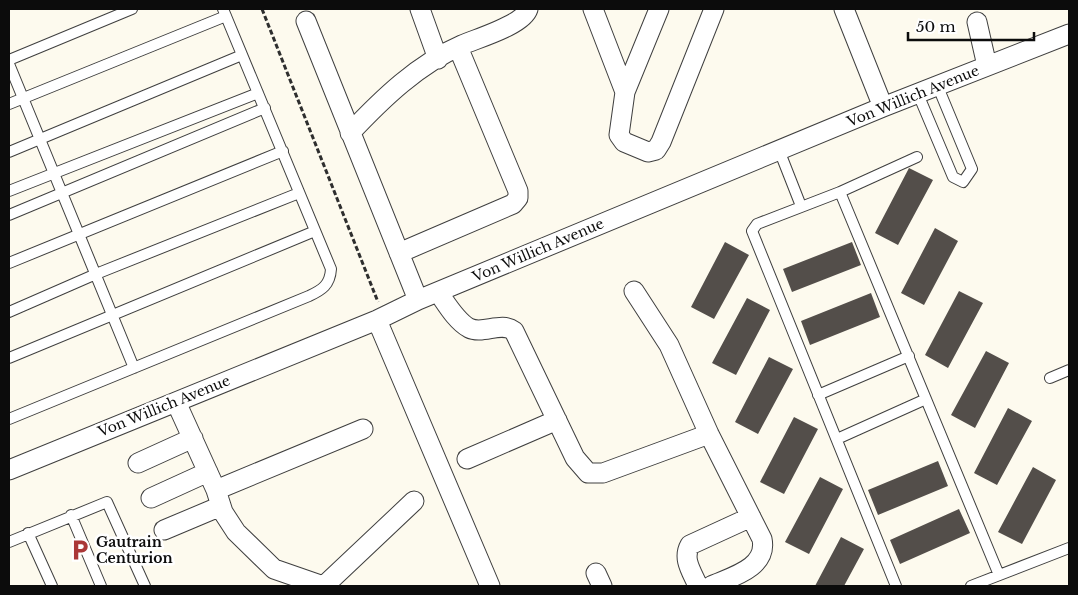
<svg xmlns="http://www.w3.org/2000/svg" width="1078" height="595" viewBox="0 0 1078 595" font-family="'Libre Baskerville',serif">
	<style>
		.building { fill: #534e4a }
		.lines { fill: none; stroke-linecap: round; stroke-linejoin: round }
		.service-casing { stroke: #3f3f3f; stroke-width: 12 }
		.minor-casing { stroke: #3f3f3f; stroke-width: 21 }
		.path { stroke: #2e2e2e; stroke-width: 3; stroke-dasharray: 5 2.5; stroke-linecap: butt }
		.service { stroke: #fff; stroke-width: 10 }
		.minor { stroke: #fff; stroke-width: 19 }
		.labels { text-anchor: middle; stroke-width: 5; stroke-linejoin: round; paint-order: stroke }
		.street-label { font-size: 14px; fill: #0c0c0c; stroke: #fff }
		.poi-label { font-size: 14px; font-weight: bold; fill: #0c0c0c; stroke: #fff; text-anchor: start }
	</style>
	<rect width="100%" height="100%" fill="#fdfaee"/>
	<path class="building" d="M909,168l24,12 -35,65 -23,-12z
		M935,228l23,13 -34,64 -23,-12z
		M725,242l24,13 -35,64 -23,-12z
		M852,242l9,23 -69,27 -9,-23z
		M959,291l24,12 -35,65 -23,-13z
		M871,293l9,24 -70,28 -9,-24z
		M747,298l23,12 -34,65 -24,-12z
		M986,351l23,12 -34,65 -24,-13z
		M769,357l24,12 -35,65 -23,-12z
		M1008,408l24,13 -35,64 -23,-12z
		M794,417l24,12 -34,65 -24,-12z
		M938,461l10,25 -70,29 -10,-25z
		M1033,467l23,13 -34,64 -24,-12z
		M820,477l23,12 -34,65 -24,-12z
		M959,509l11,24 -70,31 -10,-24z
		M841,537l23,12 -20,37h-29z"/>
	<g class="lines">
		<g class="service-casing">
			<path id="service" d="M9,60l123,-51
				M9,64l125,304
				M918,94l35,83 10,5 9,-13 -34,-82
				M9,104l217,-88
				M779,150l22,56
				M9,152l233,-97
				M9,191l249,-98
				M840,192l77,-35
				M9,215l256,-107
				M9,263l274,-112
				M9,312l87,-38 203,-81
				M9,358l306,-127
				M1050,378l19,-8
				M818,395l91,-39
				M9,419l300,-123c13,-6 21,-11 22,-27l-108,-260
				M837,439l89,-40
				M71,515l30,71
				M28,533l24,53
				M9,542l98,-40 38,84
				M896,586l-144,-355 5,-7 83,-32 159,383
				M971,586l98,-38"/>
		</g>
		<g class="minor-casing">
			<path id="minor" d="M420,9l18,50
				M593,9l32,83 -6,43 5,7 24,10 8,-2 5,-8 53,-133
				M844,9l39,98
				M306,21l112,279
				M977,22l10,44
				M625,92l34,-83
				M350,133c32,-34 68,-69 112,-88 16,-7 61,-20 66,-36
				M399,253l114,-49 5,-6v-7l-60,-144
				M634,291l35,54 40,89 53,105c6,29 -31,38 -51,47
				M438,292c8,11 18,29 31,36 14,7 32,-7 45,3l61,127 13,15h15l106,-39
				M377,320l113,266
				M176,402l40,88 7,22 13,20 38,37 49,17
				M467,459l90,-39
				M138,463l55,-25
				M9,470l368,-150 41,-20 465,-193 186,-73
				M216,490l147,-61
				M151,498l57,-26
				M164,530l57,-24
				M596,573l6,13
				M324,586l90,-85
				M698,586c-6,-14 -16,-27 -8,-41l61,-28"/>
		</g>
		<path class="path" d="M262,9l116,293"/>
		<use href="#service" class="service"/>
		<use href="#minor" class="minor"/>
	</g>
	<defs>
		<g id="parking-bare" transform="scale(1.725)"><path d="M-3.5-5.5H1a3.5 3.5 0 0 1 0 7H-1V5.5H-3.5ZM-1-3.4V-.6H.8a1.4 1.4 0 0 0 0-2.8Z" fill="#aa3737" stroke="#fff" stroke-width="2.5" paint-order="stroke"/></g>
	</defs>
	<g fill-rule="evenodd">
		<use href="#parking-bare" x="80" y="550"/>
	</g>
	<g class="labels">
		<g class="street-label">
			<text transform="translate(913 96) rotate(-22)" y="5">Von Willich Avenue</text>
			<text transform="translate(538 250) rotate(-23)" y="5">Von Willich Avenue</text>
			<text transform="translate(164 406) rotate(-22)" y="5">Von Willich Avenue</text>
		</g>
		<g class="poi-label">
			<text x="96" y="547">Gautrain<tspan x="96" dy="16">Centurion</tspan></text>
		</g>
	</g>
	<rect width="1078" height="595" fill="none" stroke="#0c0c0c" stroke-width="20"/>
	<path d="M908 32v8h126v-8" fill="none" stroke="#0c0c0c" stroke-width="2.5"/>
	<text x="916" y="32" font-size="15" fill="#0c0c0c" stroke="#ffffff" stroke-width="4" paint-order="stroke">50 m</text>
</svg>
